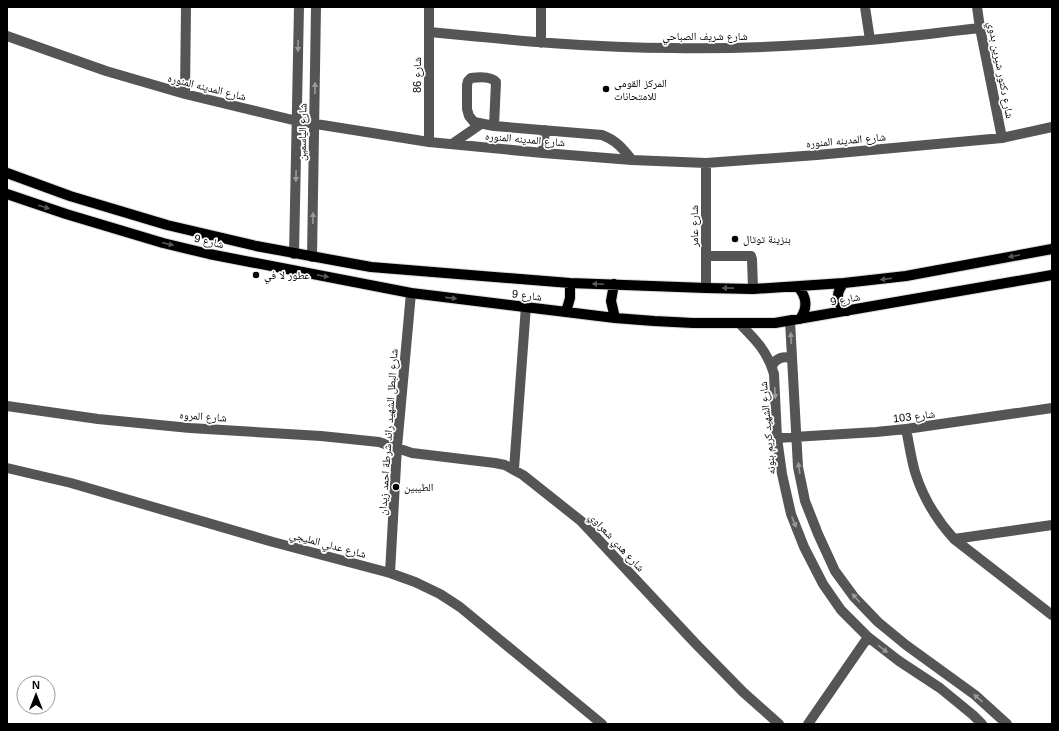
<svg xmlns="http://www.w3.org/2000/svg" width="1059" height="731" viewBox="0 0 1059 731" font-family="Helvetica,'Noto Naskh Arabic',sans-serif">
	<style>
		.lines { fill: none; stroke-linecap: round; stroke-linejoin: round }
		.major-casing { stroke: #dbdbdb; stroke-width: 12 }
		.minor { stroke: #555; stroke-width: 10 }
		.major { stroke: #000; stroke-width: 10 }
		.oneway { fill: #999 }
		.oneway2 { fill: #595959 }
		.poi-dot { fill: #000; stroke: #fff; stroke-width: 1.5 }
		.labels { text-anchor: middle; stroke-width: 3.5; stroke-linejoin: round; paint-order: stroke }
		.street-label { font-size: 11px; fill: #000; stroke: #fff }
		.poi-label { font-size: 11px; fill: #000; stroke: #fff; text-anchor: start }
	</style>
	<rect width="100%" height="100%" fill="#fff"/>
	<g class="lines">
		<g class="major-casing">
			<path id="major" d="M7,173l63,23 97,29 89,21 115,21 199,16 136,5 47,1 91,-6 62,-7 146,-27
				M7,194l59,20 97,29 46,11 202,39 204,25 39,3 39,2h82l277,-48
				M844,283c-9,10 -8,21 3,28
				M614,284l-3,17 4,17
				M798,287c9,10 10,21 2,32
				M566,312l4,-14v-15"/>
		</g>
		<path class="minor" d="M865,7l5,33
			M977,7l3,21 22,110
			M429,32c82,8 162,16 244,16 65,1 131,-2 196,-8 37,-3 74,-8 111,-12
			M7,36l99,35 79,23 112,27 132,21 114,11 89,7 74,3 111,-8 185,-17 50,-11
			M541,43v-36
			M185,94l1,-87
			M494,126l2,-44c-5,-6 -18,-5 -25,-4l-3,3 -1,4v24l2,7 5,6 20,4 108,9c14,5 21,14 30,25
			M429,142v-135
			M452,144l29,-20
			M543,153l2,-23
			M706,163v125
			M294,254l5,-247
			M706,256h45l1,3 1,30
			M312,257l4,-250
			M790,321l8,146 7,34 13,33 17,37 19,26 24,25 28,23 69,50 32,29
			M740,324c15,15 28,28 34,50l3,64 5,36 9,40 13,33 19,37 18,26 27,27 31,24 41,27 33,27 9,9
			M772,366c4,-8 12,-11 20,-7
			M7,406l91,13 92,9 131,8 58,6 33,11 83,10 10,2 18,10 58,46 114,122 48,49 36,32
			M906,429c3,14 5,29 9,43 8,26 21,47 39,67l98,76
			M777,438l99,-6 30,-3 146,-21
			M7,468l64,15 202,59 117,31 25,9 25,12 20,13 142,117
			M514,469l12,-163
			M954,539l98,-14
			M390,573l7,-126 14,-154
			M808,724l60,-87"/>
		<use href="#major" class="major"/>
	</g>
	<defs><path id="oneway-solid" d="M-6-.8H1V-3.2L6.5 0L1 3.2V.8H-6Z"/></defs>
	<g class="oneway">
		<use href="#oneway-solid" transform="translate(298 46) rotate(91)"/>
		<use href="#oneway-solid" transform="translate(315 88) rotate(-89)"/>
		<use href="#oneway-solid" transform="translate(296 176) rotate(91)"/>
		<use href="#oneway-solid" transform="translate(313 218) rotate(-89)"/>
		<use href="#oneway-solid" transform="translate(791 338) rotate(-93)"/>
		<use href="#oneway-solid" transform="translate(775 393) rotate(87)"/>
		<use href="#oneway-solid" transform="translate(799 468) rotate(-98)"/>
		<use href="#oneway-solid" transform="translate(794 522) rotate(68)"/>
		<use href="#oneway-solid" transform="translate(856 598) rotate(-131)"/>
		<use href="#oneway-solid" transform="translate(883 649) rotate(37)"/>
		<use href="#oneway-solid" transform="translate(978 698) rotate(-139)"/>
	</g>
	<g class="oneway2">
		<use href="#oneway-solid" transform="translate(44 207) rotate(18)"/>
		<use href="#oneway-solid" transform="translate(168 244) rotate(14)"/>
		<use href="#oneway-solid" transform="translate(1014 256) rotate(170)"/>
		<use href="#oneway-solid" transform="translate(323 276) rotate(11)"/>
		<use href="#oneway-solid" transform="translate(886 279) rotate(173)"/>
		<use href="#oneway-solid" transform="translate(598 284) rotate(-178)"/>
		<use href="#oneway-solid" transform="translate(728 288) rotate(-179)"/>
		<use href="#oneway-solid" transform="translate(451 298) rotate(6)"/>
	</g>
	<g class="poi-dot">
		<circle cx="606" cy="89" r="4"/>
		<circle cx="735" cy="239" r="4"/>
		<circle cx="256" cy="275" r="4"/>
		<circle cx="396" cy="487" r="4"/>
	</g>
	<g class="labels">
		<g class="street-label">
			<text x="705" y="40">شارع شريف الصباحي</text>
			<text transform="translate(1001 70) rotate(79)" y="4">شارع دكتور شيرين بدوي</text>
			<text transform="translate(417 75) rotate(-90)" y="4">شارع 86</text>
			<text transform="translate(207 87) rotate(14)" y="4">شارع المدينه المنوره</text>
			<text transform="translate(302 132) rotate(-89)" y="4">شارع الياسمين</text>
			<text transform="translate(525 139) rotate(5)" y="4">شارع المدينه المنوره</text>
			<text transform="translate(846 140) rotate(-5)" y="4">شارع المدينه المنوره</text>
			<text transform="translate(694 226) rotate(-90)" y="4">شارع عامر</text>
			<text transform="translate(209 241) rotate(13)" y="4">شارع 9</text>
			<text transform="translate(527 295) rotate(7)" y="4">شارع 9</text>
			<text transform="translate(845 299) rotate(-10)" y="4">شارع 9</text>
			<text transform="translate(203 416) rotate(4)" y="4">شارع المروه</text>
			<text transform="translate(914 416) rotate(-7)" y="4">شارع 103</text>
			<text transform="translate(767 428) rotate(-95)" y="4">شارع الشهيد كريم بنونه</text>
			<text transform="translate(388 432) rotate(-86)" y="4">شارع البطل الشهيد رائد شرطة احمد زيدان</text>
			<text transform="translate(617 542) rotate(47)" y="4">شارع هدي شعراوي</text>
			<text transform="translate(328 544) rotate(15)" y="4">شارع عدلي المليجي</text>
		</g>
		<g class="poi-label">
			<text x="614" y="87">المركز القومى<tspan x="614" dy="13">للامتحانات</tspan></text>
			<text x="743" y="243">بنزينة توتال</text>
			<text x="264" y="279">عطور لا في</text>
			<text x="404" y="491">الطيبين</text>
		</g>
	</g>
	<rect width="1059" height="731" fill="none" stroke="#000000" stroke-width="16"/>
	<g transform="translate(36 695)"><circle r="19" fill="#ffffff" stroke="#999999"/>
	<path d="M0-3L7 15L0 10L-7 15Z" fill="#000000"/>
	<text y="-6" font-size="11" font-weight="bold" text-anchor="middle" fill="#000000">N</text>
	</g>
</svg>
